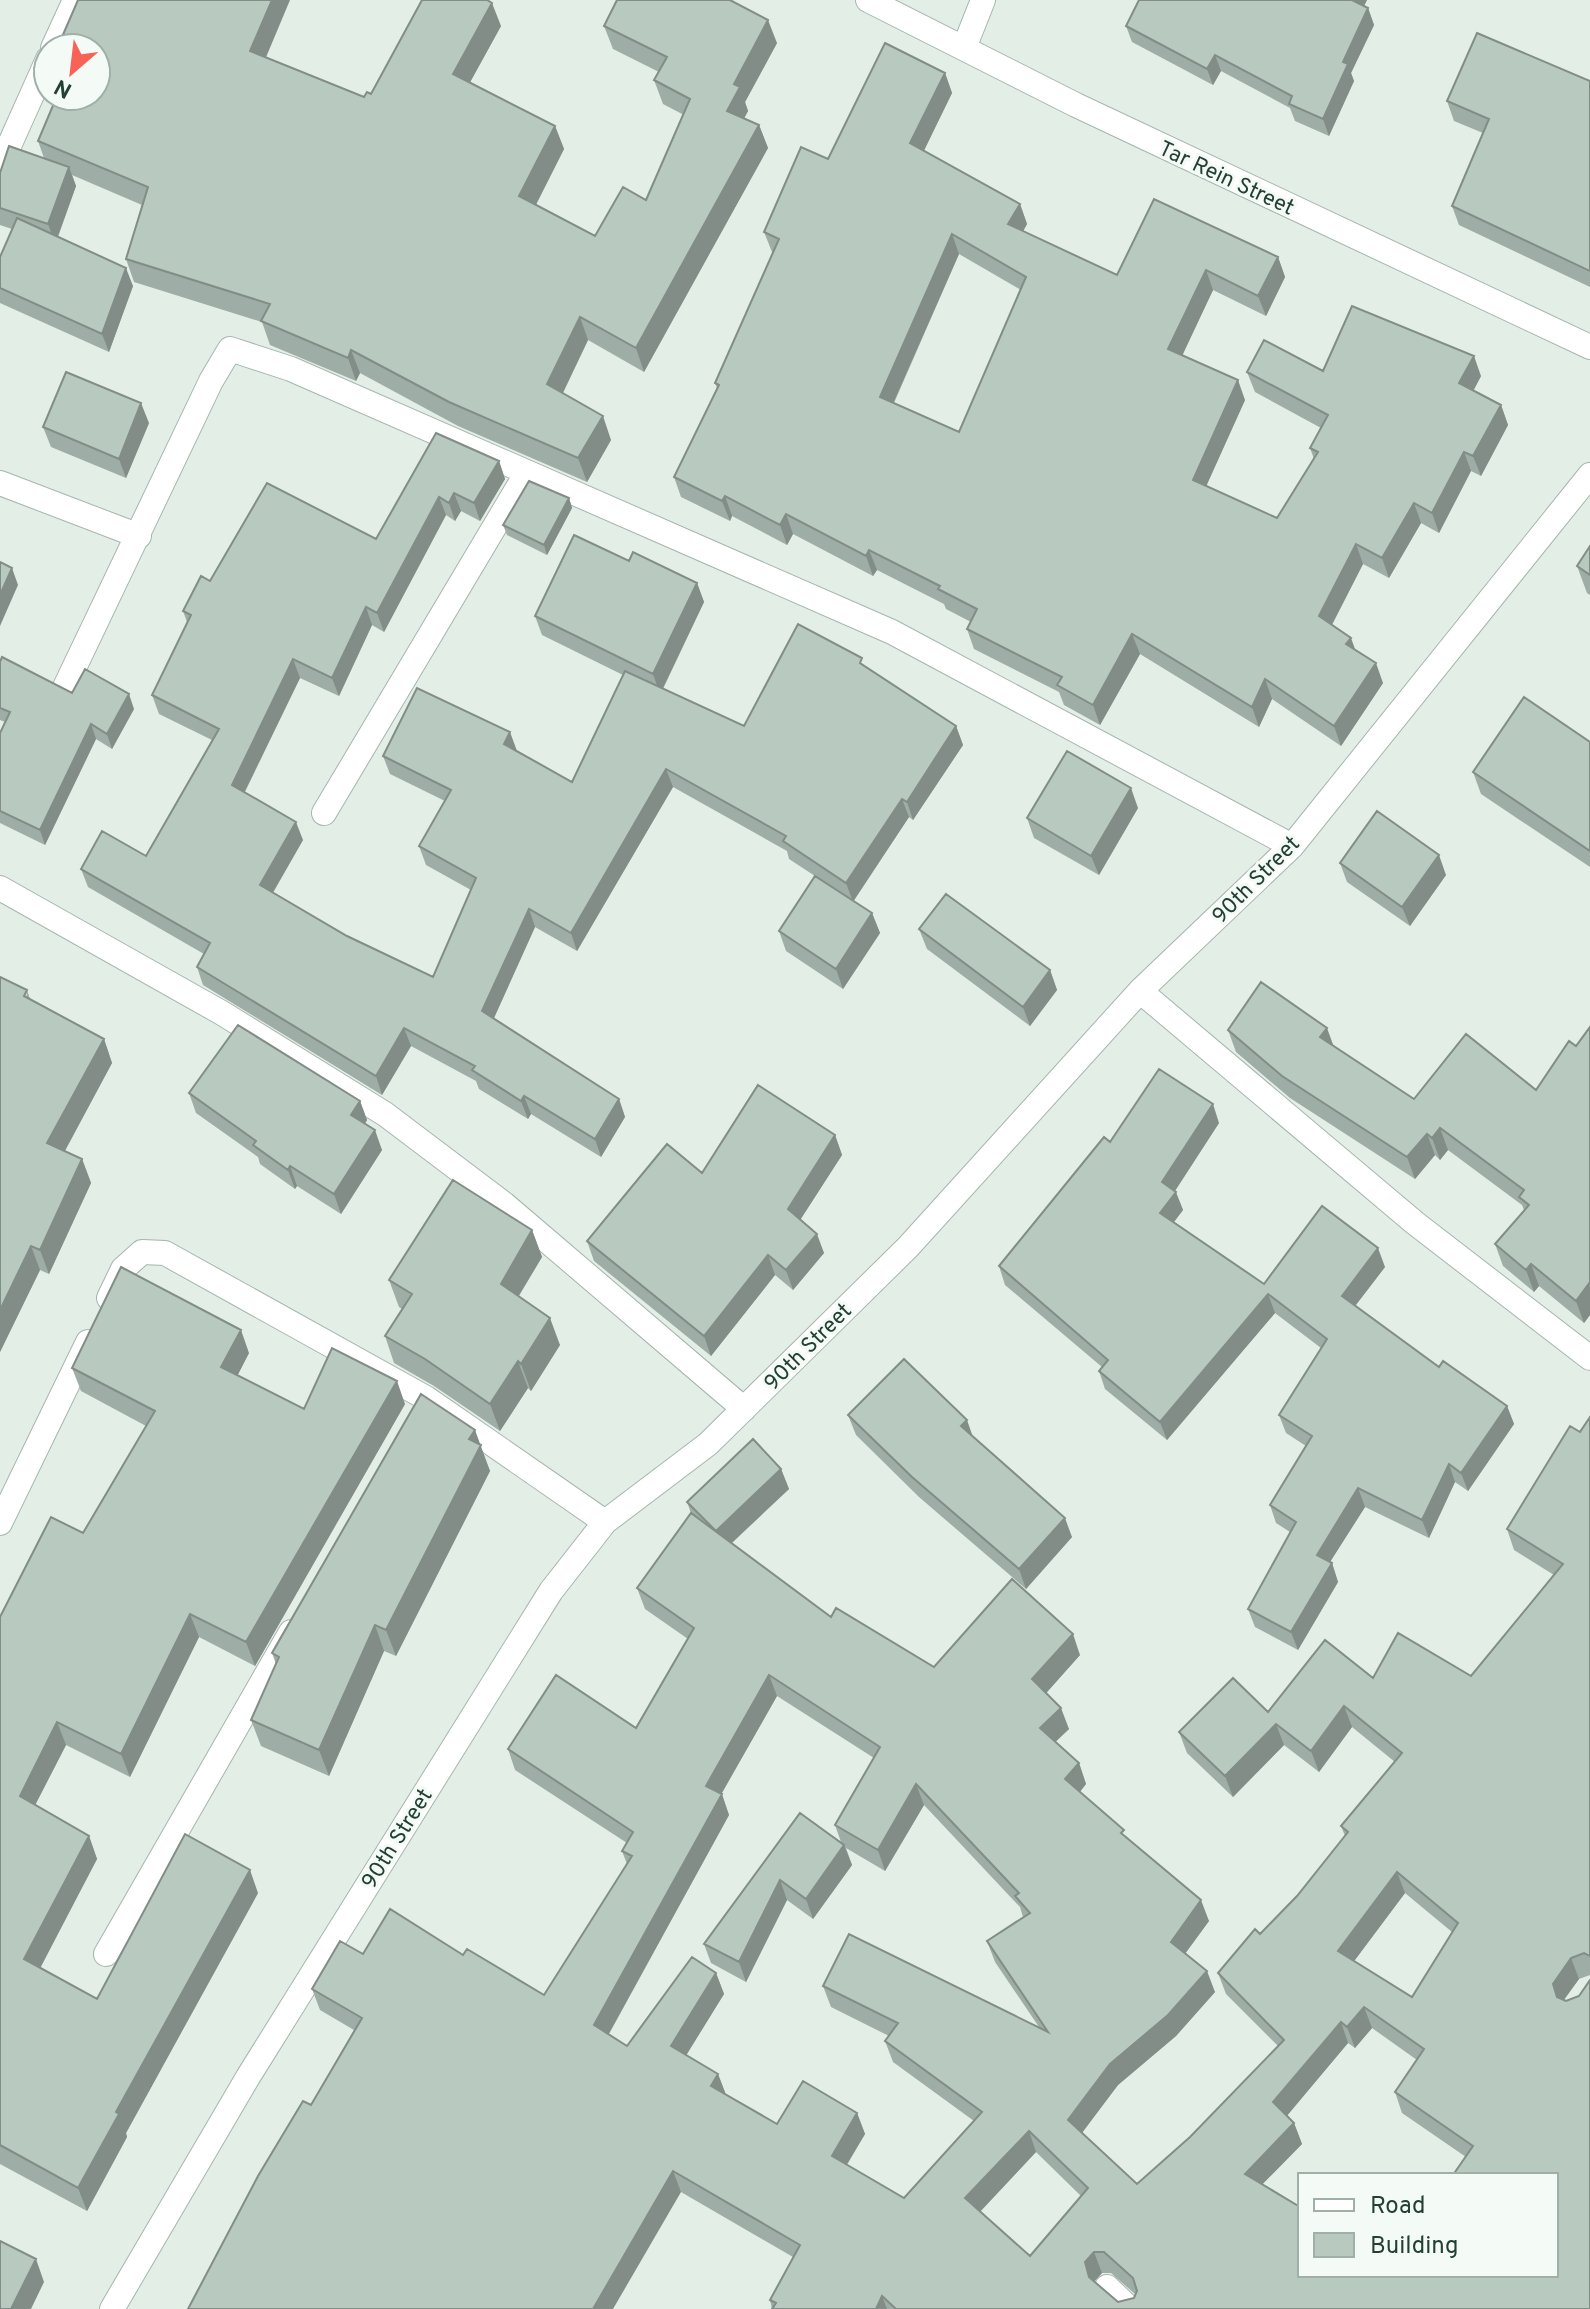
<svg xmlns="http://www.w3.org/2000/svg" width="1590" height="2309" viewBox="0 0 1590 2309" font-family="Overpass,sans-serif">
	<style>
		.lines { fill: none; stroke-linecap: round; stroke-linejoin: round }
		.street-casing { stroke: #a5b6ad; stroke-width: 26 }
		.street { stroke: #fff; stroke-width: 24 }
		.wall { fill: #9eada5; fill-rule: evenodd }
		.shaded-wall { fill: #818d86 }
		.building { fill: #b8c9c0; stroke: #818d86; stroke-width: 2; fill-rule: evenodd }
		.labels { text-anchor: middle; stroke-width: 6; stroke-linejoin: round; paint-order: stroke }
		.street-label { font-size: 22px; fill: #224033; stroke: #f4faf6 }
	</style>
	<rect width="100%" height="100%" fill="#e3eee7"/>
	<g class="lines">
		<g class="street-casing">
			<path id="street" d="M868,0l208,105 514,242
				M53,48l22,-48
				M964,48l19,-48
				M0,166l48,-107
				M0,483l139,53
				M65,687l146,-306 19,-32 61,20 601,263 400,214
				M324,813l202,-339
				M0,888l222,125 163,101 119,90 240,205
				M1140,991l275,232 175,135
				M109,1298l14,-29 19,-17 23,1 261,145 179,124
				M0,1523l88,-181
				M106,1954l185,-322
				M1107,2287l23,22
				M112,2309l136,-232 303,-486 54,-69 103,-78 200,-197 232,-256 152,-145 298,-371"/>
		</g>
		<use href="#street" class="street"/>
	</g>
	<path class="wall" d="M1139,0h228l-3,6 4,2 6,17 -23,48 3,8 -25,55 -34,-15 -5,-13 -69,-37 -8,14 -81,-43 -6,-16z
		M501,26l-31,56 85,44 9,23 -28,56 59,31 51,-36 38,-85 -21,-11 -9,-24 5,-8 -46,-23 -9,-23 173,17 -32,59 3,9 -4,7 15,7 9,23 -124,224 -56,-32 -25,53 48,47 -24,42 -129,-56 -98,-53 -4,8 -86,-36 -8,-23 -128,-40 -8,-23 16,-54 -70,-30 4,11 -18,51 75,49 -24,66 -109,-49v-46l12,-28 -12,-4v-52l44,-15 -6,-17 58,-93h-30l-4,-11 204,20 98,40z
		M945,73l7,20 -28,57 96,54 7,20 -4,7 94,44 161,-18 7,20 -19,39 -53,-26 -31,65 63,45 -39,86 71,32 37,-59 -4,-11 11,-20 -66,-36 -8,-20 76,-1 158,5 -8,15 28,14 7,20 -27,51 -10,-5 -32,62 -18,-10 -32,55 -26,-14 -31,61 51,58 -42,63 -69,-47 -13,28 -119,-73 -40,71 -36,-20 -5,-13 -85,-43 -7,-20 4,-7 -25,-13 -2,-5 -67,-34 -4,6 -80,-42 -6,11 -55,-29 -2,5 -49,-24 -7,-20 43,-89 -2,-5 58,-131h-1l-8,-20 64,-73zM959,254l62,36 -62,142 -65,-29z
		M1590,81v206l-131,-62 -7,-19 31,-73 -29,-12 -7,-20z
		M149,423l-23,55 -75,-31 -8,-20z
		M436,433l63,28 6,18 -25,42 -19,-10 -6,10 -9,-6 -62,117 -12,-7 -33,71 -39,-18 -55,114 58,48 -30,53 74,43 86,41 38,-87 -45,-25 -7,-19 26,-45 -55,-27 -7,-18 134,-5 55,31 51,-107 -81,-40 -7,-19 94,-55 68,22 7,19 -41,87 81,37 122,-59 90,59 7,19 -50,75 -4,-3 -56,84 19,12 8,20 -37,56 -57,-38 -7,-20 36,-55 -26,-17 -2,-8 -114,-64 -96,164 -42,-24 -41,91 125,81 6,18 -24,40 -70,-43 -3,5 -49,-30 -3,-8 -65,-35 -29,49 -179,-110 -6,-18 7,-13 -116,-67 -7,-18 65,-13 66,-116 -53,-26 -7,-19 35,-73 -4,-11 27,-30 166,-42z
		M569,498l3,10 -25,47 -40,-20 -4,-10z
		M1590,546v49l-3,-2 -10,-27z
		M0,662l72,31 62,16 -22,40 -16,-10 -51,106 -45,-22v-90l5,-11 -5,-2z
		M1590,742v125l-109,-73 -8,-22z
		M1138,808l-39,67 -65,-37 -7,-20z
		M1340,863l106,12 -36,51 -63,-44z
		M919,929l131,41 7,20 -27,36 -103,-77z
		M27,990l3,9 74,40 8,24 -47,88 17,8 9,24 -42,91 -9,-4 -40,82z
		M1590,1027v288l-6,8 -45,-37 -5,6 -31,-26 -8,-22 29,-34 -2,-5 -74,-55 -8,10 -5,-5 -20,24 -125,-81 -54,-46 -8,-22 105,15 81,54 122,-9 40,-44z
		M189,1093l171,8 7,19 -2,4 17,26 -41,64 -44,-28 -2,3 -35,-25 -2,-7 -62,-44z
		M1219,1123l-44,68 8,19 -9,12 90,62 121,-17 -30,39 84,61 68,39 7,18 -46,67 -13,-9 -26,56 -64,-31 -35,55 2,1 6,19 -40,68 -43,-23 -7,-18 42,-77 -14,-9 -6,-18 36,-59 -20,-13 -7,-18 42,-67 -46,-35 -108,127 -62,-51 -6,-18 3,-4 -97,-82 -6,-19 111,-124z
		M835,1135l7,20 -42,65 24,33 -31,37 -18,-15 -64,81 -117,-95 -7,-20 115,-68z
		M532,1230l10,27 -23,39 41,49 -29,46 -3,-3 -28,43 -66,-45 -40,-23 -9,-27 17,-27 -3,-2 -10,-27z
		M249,1353l-12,23 67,33 101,-5 -150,262 -56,-29 -69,140 -64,-32 -31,60 54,31 8,23 -57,108 57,32 161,-106 -132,240 1,4 -40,74 -87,-47v-547l83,-84 63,-107 -65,-35 -9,-23z
		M848,1415l124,21 100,101 -46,52 -107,-92 -63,-62z
		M1590,1417v558l-11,4 -15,21 26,309h-818l-2,-9 23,-43 -112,-65 -370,-87 43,-75 -34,-20 -8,-21 51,-35 100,1 81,40 83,-131 -5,-13 5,-8 -112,-73 -7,-21 128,-21 52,-89 -43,-30 -8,-21 54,-75 -4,-11 94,-33 8,20 -57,54 99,74 103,50 146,-12 -34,38 23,36 -14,13 24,21 7,21 -6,8 129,129 -24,33 30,38 -39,44 -58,49 -36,47 55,52 53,-47 88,-91 -52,-52 -8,-21 42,-39 37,-38 48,-60 -4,-10 54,-64 -43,-35 -33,45 -35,-27 -51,52 -46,-44 -8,-21 89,-20 105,-34 98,-2 83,-101 -40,-25 -7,-21zM777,1696l97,62 -39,67 6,17 -41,-29 -96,131 7,19 35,19 41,-82 26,19 39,-54 -6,-17 39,23 39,-66 96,102 3,10 -36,24 8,21 44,65 -216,-41 8,21 58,29 -4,5 8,21 81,59 -70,77 -57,-33 18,-31 -8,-21 -80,11 -51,-29 -8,-21 -32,-19 38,-61 -8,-21 -89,73 -18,-12 120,-219 -8,-21zM1405,1893l47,39 -40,65 -58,-36zM1372,2028l45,32 -22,32 7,21 64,44 90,118h-256l-38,-91 40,-40 -8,-21 -7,-8 61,-72 7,5zM1036,2152l45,44 -51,60 -50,-44zM1102,2273h9l24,21 -1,4 -16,4 -24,-21z
		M479,1444l11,27 -94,185 -12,-5 -55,125 -68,-30 -10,-26 25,-56 -4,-11z"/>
	<path class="shaded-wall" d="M272,0h18l-31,74 -9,-23z
		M1352,0h15l-9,17z
		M492,3l9,23 -39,71 -9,-23z
		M1368,8l6,17 -23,48 3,8 -25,55 -6,-17 20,-57z
		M768,20l9,23 -32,59 3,9 -12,23 -9,-23 7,-27z
		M1215,55l6,16 -8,14 -6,-16z
		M945,73l7,20 -34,70 -8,-20z
		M759,125l9,23 -124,224 -8,-24z
		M555,126l9,23 -36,71 -9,-24z
		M69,167l7,19 -21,58 -7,-20z
		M1020,204l7,20 -11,20 -8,-20z
		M952,234l7,20 -72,163 -7,-20z
		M1278,257l7,20 -19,39 -8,-20z
		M126,268l7,18 -24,66 -7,-18z
		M1206,270l7,20 -37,79 -8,-20z
		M580,317l8,23 -32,67 -9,-23z
		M351,350l9,23 -4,8 -8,-23z
		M1474,356l7,20 -14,27 -8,-20z
		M1238,380l7,20 -45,100 -7,-20z
		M141,403l8,20 -23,55 -7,-19z
		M1501,405l7,20 -27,51 -8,-20z
		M603,416l8,24 -24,42 -9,-24z
		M1464,452l7,19 -32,62 -7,-20z
		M499,461l6,18 -25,42 -6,-18z
		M454,493l7,18 -6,10 -6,-18z
		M725,496l7,20 -2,5 -8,-20z
		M439,497l7,18 -62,117 -7,-19z
		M569,498l3,10 -25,47 -3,-10z
		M1414,503l7,20 -32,55 -7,-20z
		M786,514l7,20 -6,11 -7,-20z
		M1356,544l7,20 -37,72 -7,-20z
		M869,550l8,20 -4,6 -7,-20z
		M12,568l6,17 -18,41v-31z
		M697,583l7,19 -44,92 -7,-20z
		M366,607l6,18 -33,71 -7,-18z
		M1132,634l8,20 -40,71 -7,-20z
		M1351,638l7,19 -12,-13z
		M293,659l7,19 -61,125 -7,-18z
		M1376,663l7,20 -42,63 -7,-20z
		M1265,679l7,20 -13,28 -7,-20z
		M129,694l5,15 -22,40 -5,-15z
		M91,724l5,15 -51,106 -5,-15z
		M956,726l7,19 -50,75 -6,-18z
		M510,732l7,19 -6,12 -7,-19z
		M666,769l7,18 -96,164 -6,-18z
		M1131,788l7,20 -39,67 -8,-19z
		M902,799l7,18 -56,85 -7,-19z
		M296,822l7,18 -37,64 -6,-19z
		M1439,855l7,20 -36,51 -8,-19z
		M529,909l6,18 -46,102 -7,-18z
		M872,913l8,20 -37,56 -7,-20z
		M1050,970l7,20 -27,36 -7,-19z
		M404,1028l7,18 -29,49 -6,-19z
		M1327,1028l8,22 -15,-13z
		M104,1039l8,24 -56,104 -9,-24z
		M524,1096l7,18 -3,5 -7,-18z
		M619,1099l6,18 -24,40 -6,-18z
		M360,1101l7,19 -9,14 -7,-19z
		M1213,1104l6,19 -50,77 -7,-18z
		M1440,1128l8,22 -8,10 -8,-22z
		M375,1130l7,20 -41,64 -7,-20z
		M1427,1134l8,21 -20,24 -8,-22z
		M835,1135l7,20 -47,73 -7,-19z
		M82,1159l9,24 -42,91 -9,-24z
		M290,1166l7,20 -2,3 -7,-19z
		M1176,1192l7,18 -16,21 -7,-18z
		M532,1230l10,27 -32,53 -9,-26z
		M817,1234l7,19 -31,37 -7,-20z
		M31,1246l9,24 -40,82v-42z
		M1378,1248l7,19 -36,47 -7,-18z
		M768,1255l7,20 -64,81 -7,-20z
		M1531,1264l8,22 -5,6 -8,-22z
		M1590,1282v33l-6,8 -8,-22z
		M1268,1294l7,19 -108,127 -7,-18z
		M550,1318l10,27 -29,46 -10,-27z
		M241,1330l8,23 -19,37 -9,-23z
		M518,1361l10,27 -28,43 -10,-27z
		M397,1381l8,23 -150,262 -9,-24z
		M1507,1406l7,18 -46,67 -7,-18z
		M967,1420l7,20 -13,-14z
		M475,1430l15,41 -94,185 -10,-26 83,-191z
		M1449,1464l6,18 -26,56 -7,-18z
		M781,1469l8,20 -66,62 -7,-20z
		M1358,1488l7,19 -42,66 -6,-18z
		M1065,1518l7,19 -46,52 -7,-20z
		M1332,1563l6,19 -40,68 -7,-18z
		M190,1614l9,23 -69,140 -9,-23z
		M375,1625l9,26 -55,125 -10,-26z
		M1073,1634l7,21 -40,45 -8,-21z
		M769,1675l8,21 -63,111 -8,-21z
		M1344,1706l8,21 -33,45 -8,-21z
		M1061,1708l8,21 -21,20 -8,-21z
		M57,1722l9,23 -38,74 -8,-23z
		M1276,1724l8,21 -51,52 -8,-21z
		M1079,1763l7,21 -13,16 -8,-21z
		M916,1784l8,21 -39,66 -7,-21z
		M722,1794l7,21 -127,231 -8,-21z
		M89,1836l8,23 -64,123 -9,-23z
		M844,1845l8,20 -39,54 -7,-20z
		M250,1870l8,23 -132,240 1,4 -40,74 -9,-23 38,-76z
		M1397,1872l8,21 -59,79 -8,-21z
		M780,1880l7,20 -41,82 -7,-20z
		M1201,1900l8,21 -31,42 -7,-21z
		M1571,1958l8,21 -19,26 -7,-21z
		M1207,1971l8,21 -39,44 -58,49 -42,56 -8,-21 42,-56z
		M716,1973l8,21 -45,73 -8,-21z
		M1364,2007l8,21 -17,20 -8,-21z
		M1341,2022l7,21 -67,80 -8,-21z
		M718,2074l8,21 -15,-9z
		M857,2113l8,21 -26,43 -7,-21z
		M1294,2123l8,21 -50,51 -7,-21z
		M1029,2131l7,21 -63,67 -8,-21z
		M673,2171l8,21 -68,117h-20z
		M1094,2252l8,21 -9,10 -4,-6 -4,-15z
		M36,2259l8,23 -13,27h-20z
		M882,2296l5,13h-11z"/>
	<path class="building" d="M78,0h194l-22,51 114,46 3,-5 4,2 51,-94h65l5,3 -39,71 102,52 -36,70 76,40 28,-49 23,13 44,-101 -36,-19 13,-23 -63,-31 13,-26h113l38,20 -34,64 6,3 -13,24 32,14 -123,223 -56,-31 -33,67 56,32 -25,42 -129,-56 -98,-52 -3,8 -87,-37 9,-17 -144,-45 22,-72 -110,-46 19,-45h39v-48h-20l2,-5 -16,-6z
		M1139,0h213l16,8 -25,54 5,2 -25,55 -34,-15 3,-8 -77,-41 -8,14 -81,-43z
		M1477,33l113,48v190l-138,-65 37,-87 -42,-18z
		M885,43l60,30 -35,70 110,61 -12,20 109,51 37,-76 124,58 -20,39 -52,-26 -38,79 70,31 -45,100 84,38 41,-66 -8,-4 18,-33 -81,-43 17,-32 59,31 29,-65 122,50 -15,27 42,22 -28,51 -9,-4 -32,61 -18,-10 -32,55 -26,-14 -37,72 32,22 -5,6 30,19 -42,63 -69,-47 -13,28 -120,-73 -39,71 -36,-20 5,-8 -95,-48 10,-20 -39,-20 2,-3 -71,-36 -3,6 -80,-42 -6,11 -55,-29 -3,5 -48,-24 45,-92 -4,-2 64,-144 -15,-7 37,-85 27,12zM952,234l74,43 -67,155 -79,-35z
		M9,146l60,21 -21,57 -48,-16v-35z
		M17,218l109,50 -24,66 -102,-46v-31z
		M66,372l75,31 -22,56 -76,-32z
		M436,433l63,28 -25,42 -20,-10 -5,10 -10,-6 -62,116 -11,-6 -34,71 -39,-19 -61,126 64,37 -36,63 87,51 86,41 43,-99 -57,-32 32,-56 -68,-34 34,-68 93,44 -6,12 68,38 53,-111 119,55 54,-102 64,34 -2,5 96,63 -49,76 -5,-3 -56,84 -63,-42 3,-5 -120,-67 -95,164 -42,-24 -47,102 137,88 -24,40 -71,-43 -3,5 -49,-31 3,-4 -71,-38 -28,48 -179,-109 13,-24 -129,-74 21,-38 44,25 73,-127 -67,-34 39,-80 -8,-4 18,-35 9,5 57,-98 109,56z
		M529,481l40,17 -25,47 -41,-20z
		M574,535l55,26 4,-9 64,31 -44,91 -118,-58z
		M1590,546v29l-13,-9z
		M0,562l12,6 -12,27z
		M2,657l70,36 13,-24 44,25 -22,40 -16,-10 -51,106 -40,-19v-78l10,-21 -10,-4v-46z
		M1524,697l66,45v109l-117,-79z
		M1067,751l64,37 -40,68 -64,-38z
		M1377,811l62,44 -37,52 -62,-44z
		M815,876l57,37 -36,56 -57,-38z
		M946,894l104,76 -27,37 -104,-78z
		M0,977l27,13 -3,6 80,43 -57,104 35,16 -42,91 -9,-4 -31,64z
		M1261,982l66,46 -7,9 94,62 52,-65 70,56 33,-49 7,5 14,-19v255l-14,19 -45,-37 -5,6 -31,-26 34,-39 -10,-8 5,-7 -84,-62 -8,10 -5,-4 -20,23 -125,-81 -54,-46z
		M238,1025l122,76 -9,14 24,15 -41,64 -44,-28 -2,4 -35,-25 3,-4 -67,-48z
		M1159,1069l54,35 -51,78 14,10 -16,21 104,71 58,-78 56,42 -36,48 97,71 4,-6 64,45 -46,67 -12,-9 -27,56 -64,-32 -41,67 15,8 -41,69 -43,-23 48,-87 -26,-17 42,-69 -33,-21 48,-76 -59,-45 -108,128 -61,-51 9,-11 -109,-94 105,-129 6,5z
		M758,1085l77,50 -47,74 29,25 -31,36 -18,-15 -64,81 -117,-95 80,-97 35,29z
		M453,1180l79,50 -31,54 49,34 -29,46 -3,-3 -28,43 -65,-45 -40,-23 27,-42 -23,-14z
		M121,1267l120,63 -20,37 83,42 28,-61 65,33 -151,261 -56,-28 -69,140 -64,-32 -37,74 69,40 -65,123 73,40 88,-165 65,36 -134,242 3,2 -41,74 -78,-43v-528l51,-100 32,16 72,-122 -83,-43z
		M904,1359l63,61 -6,6 104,92 -46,51 -107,-92 -64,-62z
		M421,1394l54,36 -6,9 12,6 -95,185 -11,-5 -56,125 -68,-30 28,-63 -7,-4z
		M1590,1417v539l-6,-3 -13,5 -18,26 4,13 9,4 13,-5 11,-16v329h-694l-14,-13 -6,13h-104l4,-6 -6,-3 30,-55 -127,-74 -80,138h-405l70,-133 45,-75 8,4 51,-87 -50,-29 28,-48 23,13 27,-45 73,46 4,-6 77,46 88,-139 -10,-5 11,-19 -125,-83 48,-74 80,53 58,-100 -57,-40 54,-75 140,104 5,-9 98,59 78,-88 61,55 -41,45 29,29 -21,20 39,35 -14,16 59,51 -3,3 80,67 -30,42 36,29 -39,44 -58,49 -42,56 69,64 53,-47 94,-97 -66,-67 37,-44 5,5 37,-38 51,-64 -7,-6 61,-73 -58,-47 -33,45 -35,-27 -51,52 -46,-44 54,-54 35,34 57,-72 48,38 25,-45 73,43 92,-112 -56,-35 63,-103 10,6zM769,1675l111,72 -45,78 43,25 38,-66 103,109 -4,3 15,17 -43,28 61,91 -199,-98 -26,52 75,37 -13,18 97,71 -78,86 -72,-42 25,-43 -54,-32 -26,43 -66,-38 7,-12 -47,-28 45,-73 -24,-16 -65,89 -33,-21 128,-231 -16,-8zM1397,1872l61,51 -46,74 -74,-46zM1364,2007l60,42 -29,43 78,54 -20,29h103v100h-256v-68l-55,-33 49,-51 -21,-21 68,-80 6,5zM1029,2131l59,57 -58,68 -65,-58zM1094,2252h10l29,26 4,13 -3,7 -16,4 -29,-25 -4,-15z
		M753,1439l28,30 -65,62 -29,-29z
		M800,1813l44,32 -38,54 -26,-19 -41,82 -35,-18z
		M0,2241l36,18 -25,50h-11z"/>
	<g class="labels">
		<g class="street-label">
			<text transform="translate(1227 177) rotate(25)" y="8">Tar Rein Street</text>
			<text transform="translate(1255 879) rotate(-45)" y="8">90th Street</text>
			<text transform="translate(807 1346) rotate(-45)" y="8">90th Street</text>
			<text transform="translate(396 1838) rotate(-58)" y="8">90th Street</text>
		</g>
	</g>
	<rect x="1298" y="2173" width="260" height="104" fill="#f4faf6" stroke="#a0b0a8" stroke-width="2"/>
	<rect x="1314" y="2199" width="40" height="12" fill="#ffffff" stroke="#a0b0a8" stroke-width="2"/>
	<text x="1370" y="2213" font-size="24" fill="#224033">Road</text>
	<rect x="1314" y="2233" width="40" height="24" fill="#b8c9c0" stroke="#a0b0a8" stroke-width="2"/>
	<text x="1370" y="2253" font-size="24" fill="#224033">Building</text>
	<g transform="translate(72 72) rotate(208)"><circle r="38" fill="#f4faf6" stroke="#a0b0a8" stroke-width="2"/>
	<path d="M0-6L14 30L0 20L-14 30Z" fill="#f86257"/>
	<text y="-12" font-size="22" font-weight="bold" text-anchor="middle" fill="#224033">N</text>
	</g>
</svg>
